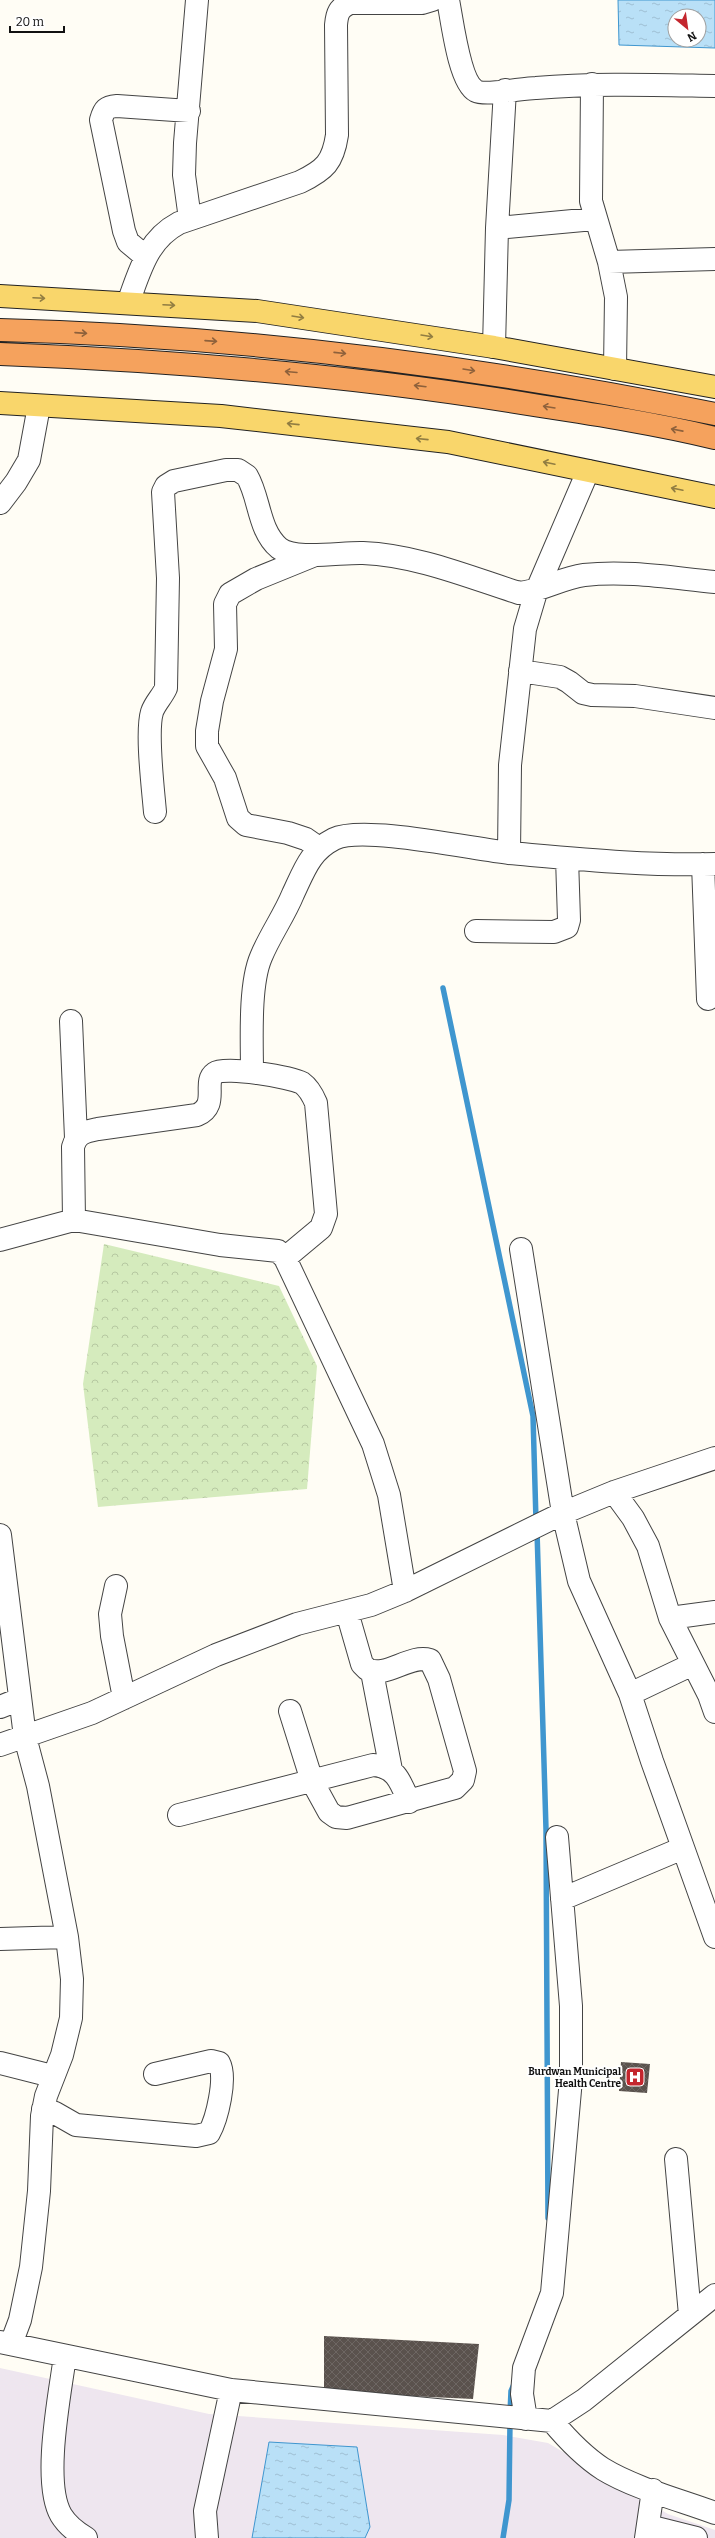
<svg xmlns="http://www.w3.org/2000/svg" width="715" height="2538" viewBox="0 0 715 2538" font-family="Bitter,serif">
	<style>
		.industrial { fill: #eee6ef }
		.park { fill: url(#park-crowns) }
		.water { fill: url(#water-ripples); stroke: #3f96cf; fill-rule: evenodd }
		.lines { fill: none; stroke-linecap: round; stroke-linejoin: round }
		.stream { stroke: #3f96cf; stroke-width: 5.5 }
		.building { fill: url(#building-cross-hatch) }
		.minor-casing { stroke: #444; stroke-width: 24 }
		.major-casing { stroke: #222; stroke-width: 24 }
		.highway-casing { stroke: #222; stroke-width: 24 }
		.minor { stroke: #fff; stroke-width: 22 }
		.major { stroke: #f9d66b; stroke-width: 22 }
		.highway { stroke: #f5a25d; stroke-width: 22 }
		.oneway { stroke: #917d42 }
		.oneway2 { stroke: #8e613b }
		.labels { text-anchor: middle; stroke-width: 4; stroke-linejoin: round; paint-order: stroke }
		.poi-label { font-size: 10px; font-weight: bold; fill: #111; stroke: #fff; text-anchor: end }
	</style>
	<defs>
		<pattern id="park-crowns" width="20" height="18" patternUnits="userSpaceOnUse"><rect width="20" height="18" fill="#d5ebbd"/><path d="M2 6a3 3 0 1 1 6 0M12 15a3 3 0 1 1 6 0" fill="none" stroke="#b6c8a1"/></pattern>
		<pattern id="water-ripples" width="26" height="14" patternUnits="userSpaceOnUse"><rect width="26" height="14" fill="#b9e0f7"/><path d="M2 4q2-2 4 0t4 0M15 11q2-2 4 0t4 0" fill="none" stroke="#9ebfd3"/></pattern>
		<pattern id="building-cross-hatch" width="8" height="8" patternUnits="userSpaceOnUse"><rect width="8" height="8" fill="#5a524d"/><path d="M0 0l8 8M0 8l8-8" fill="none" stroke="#6d6662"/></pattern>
	</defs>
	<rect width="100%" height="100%" fill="#fffdf5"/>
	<path class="industrial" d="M0,2368l209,46 294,21 45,8 120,71 47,16v8h-715z"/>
	<path class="park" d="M104,1244l175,42 38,80 -10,123 -209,18 -15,-123z"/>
	<path class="water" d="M618,0h97v48l-96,-3zM675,16h24v24h-24z
		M269,2442l88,5 13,80 -5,11h-113z"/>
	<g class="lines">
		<path class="stream" d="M443,988l90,428 3,105
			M537,1531l9,298 2,389
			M510,2413l1,-22 3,-7
			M503,2538l6,-38 1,-78"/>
	</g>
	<path class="building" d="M621,2062l29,2 -3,29 -28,-2z
		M324,2336l155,8 -6,55 -149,-7z"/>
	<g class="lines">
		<g class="minor-casing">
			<path id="minor" d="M448,0c4,19 11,82 28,91 10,5 47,-3 60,-3 60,-5 119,-3 179,-2
				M592,84l-1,117 18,61 7,35 -1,72
				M190,219l-6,-44 1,-32 12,-143
				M497,228l97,-9
				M146,257l-18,-15 -4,-11 -23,-111c3,-11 5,-13 16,-14l72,5
				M609,262l106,-3
				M128,303c12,-32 19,-63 51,-80l121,-41c25,-12 33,-20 37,-47l-1,-110c1,-12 3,-17 14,-22h72l10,-3
				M494,347l3,-119 8,-138
				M0,503l16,-21 13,-22 10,-54
				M315,555l-59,24 -26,15 -5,10 1,45 -14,52 -5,30v15l18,32 13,40 8,7 42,8 18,6 13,9
				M520,671l40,6 9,5 14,11 9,2 43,1 80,12
				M155,812c-2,-24 -9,-80 -3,-100 3,-9 10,-15 14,-24l2,-110 -5,-86 3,-6 8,-5 52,-11h12l9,6c13,22 11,54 32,72 16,13 63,4 84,5 53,2 106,24 156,40 23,-2 42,-15 65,-18 43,-5 88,3 131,7
				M509,853l1,-88 15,-136 11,-37 52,-121
				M703,864l5,135
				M476,931l78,1 13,-5 2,-7 -2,-62
				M71,1021l5,117
				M252,1072c0,-31 -3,-87 9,-115 9,-22 23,-41 32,-63 11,-23 17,-43 41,-55 29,-14 138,10 175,14 69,6 137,13 206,11
				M74,1220l-1,-73c4,-14 11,-15 25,-18l99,-14c23,-10 5,-33 18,-42 10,-7 76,4 87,10 7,5 11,13 14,20l10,111 -5,14 -36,30
				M0,1240l74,-20 146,25 58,6 7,7 88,186 16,51 16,96
				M521,1249l42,264 16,68 51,113 22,67 63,176
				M614,1492l19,26 15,28 22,72 39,77 6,17
				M0,1535l25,202 13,49 29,151 5,42 -1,39 -9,37 -16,41 -4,20 -3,75 -8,76 -11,53 -9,24
				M116,1586l-6,28 2,22 12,62
				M670,1618l45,-6
				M372,1672l19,98
				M630,1694l63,-30
				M0,1707l20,-8
				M290,1711l22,70 17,31 7,5 11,1 108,-30 8,-8 2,-9 -26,-92 -9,-19c-21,-6 -44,19 -63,9l-5,-5 -15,-52
				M0,1745l92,-32 124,-58 81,-31 74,-19 34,-14 158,-78 51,-21 101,-34
				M179,1815l194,-50c23,1 28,18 36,37
				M562,1899l121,-51
				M0,1939l67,-2
				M0,2063l52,13
				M43,2109l12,4 21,12 120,11 13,-3c8,-14 18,-55 10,-70l-8,-2 -56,13
				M676,2159l14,156
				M0,2342l231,48 321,31 32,-21 131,-105
				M65,2356c-5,38 -23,126 -4,159 6,10 15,17 25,23
				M526,2419l-4,-25 2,-26 28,-75 19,-214v-73l-14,-169
				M552,2421c15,18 31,35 51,48 31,19 77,31 112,44
				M648,2526l48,12
				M207,2538l-2,-27 26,-121
				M646,2538l7,-48"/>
		</g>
		<g class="major-casing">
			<path id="major" d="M0,296l257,15 237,36 221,40
				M0,403l221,13 227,26 267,55"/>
		</g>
		<g class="highway-casing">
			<path id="highway" d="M0,330c241,6 479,36 715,84
				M0,354c182,7 361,22 540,52 59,9 117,18 175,32"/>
		</g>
		<use href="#minor" class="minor"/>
		<use href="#major" class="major"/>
		<use href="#highway" class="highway"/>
	</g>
	<defs><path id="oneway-shaft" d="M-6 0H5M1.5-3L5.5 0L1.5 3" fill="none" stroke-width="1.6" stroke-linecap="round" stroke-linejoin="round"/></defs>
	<g class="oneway">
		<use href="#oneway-shaft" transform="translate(39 298) rotate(3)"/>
		<use href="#oneway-shaft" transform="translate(169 305) rotate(3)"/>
		<use href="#oneway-shaft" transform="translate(298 317) rotate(9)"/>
		<use href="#oneway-shaft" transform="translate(427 336) rotate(9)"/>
		<use href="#oneway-shaft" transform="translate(293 424) rotate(-174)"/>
		<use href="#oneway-shaft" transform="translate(422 439) rotate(-174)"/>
		<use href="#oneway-shaft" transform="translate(549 463) rotate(-168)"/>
		<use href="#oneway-shaft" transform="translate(677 489) rotate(-168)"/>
	</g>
	<g class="oneway2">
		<use href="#oneway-shaft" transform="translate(81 333) rotate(4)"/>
		<use href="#oneway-shaft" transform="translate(211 341) rotate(4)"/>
		<use href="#oneway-shaft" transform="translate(340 353) rotate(6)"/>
		<use href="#oneway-shaft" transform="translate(469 370) rotate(9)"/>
		<use href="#oneway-shaft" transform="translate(291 372) rotate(-175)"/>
		<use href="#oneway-shaft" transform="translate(420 386) rotate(-173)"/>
		<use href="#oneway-shaft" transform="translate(549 407) rotate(-171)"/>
		<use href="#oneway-shaft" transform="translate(677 430) rotate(-169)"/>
	</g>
	<defs>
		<g id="hospital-square" transform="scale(1)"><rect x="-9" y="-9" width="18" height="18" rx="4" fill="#c4262e" stroke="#fff"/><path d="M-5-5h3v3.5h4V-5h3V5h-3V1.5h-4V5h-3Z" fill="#fff"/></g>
	</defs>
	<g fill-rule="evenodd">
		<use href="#hospital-square" x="635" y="2077"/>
	</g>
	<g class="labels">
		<g class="poi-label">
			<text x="621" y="2075">Burdwan Municipal<tspan x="621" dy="12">Health Centre</tspan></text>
		</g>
	</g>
	<g transform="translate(687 28) rotate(151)"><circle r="19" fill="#ffffff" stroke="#a0a0a0"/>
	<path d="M0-3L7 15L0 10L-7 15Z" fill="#c4262e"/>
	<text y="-6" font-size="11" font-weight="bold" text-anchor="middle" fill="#111111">N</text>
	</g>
	<path d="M10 26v6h54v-6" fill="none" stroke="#111111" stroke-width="2"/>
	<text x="16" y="26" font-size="12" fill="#111111" stroke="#ffffff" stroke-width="3" paint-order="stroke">20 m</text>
</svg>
